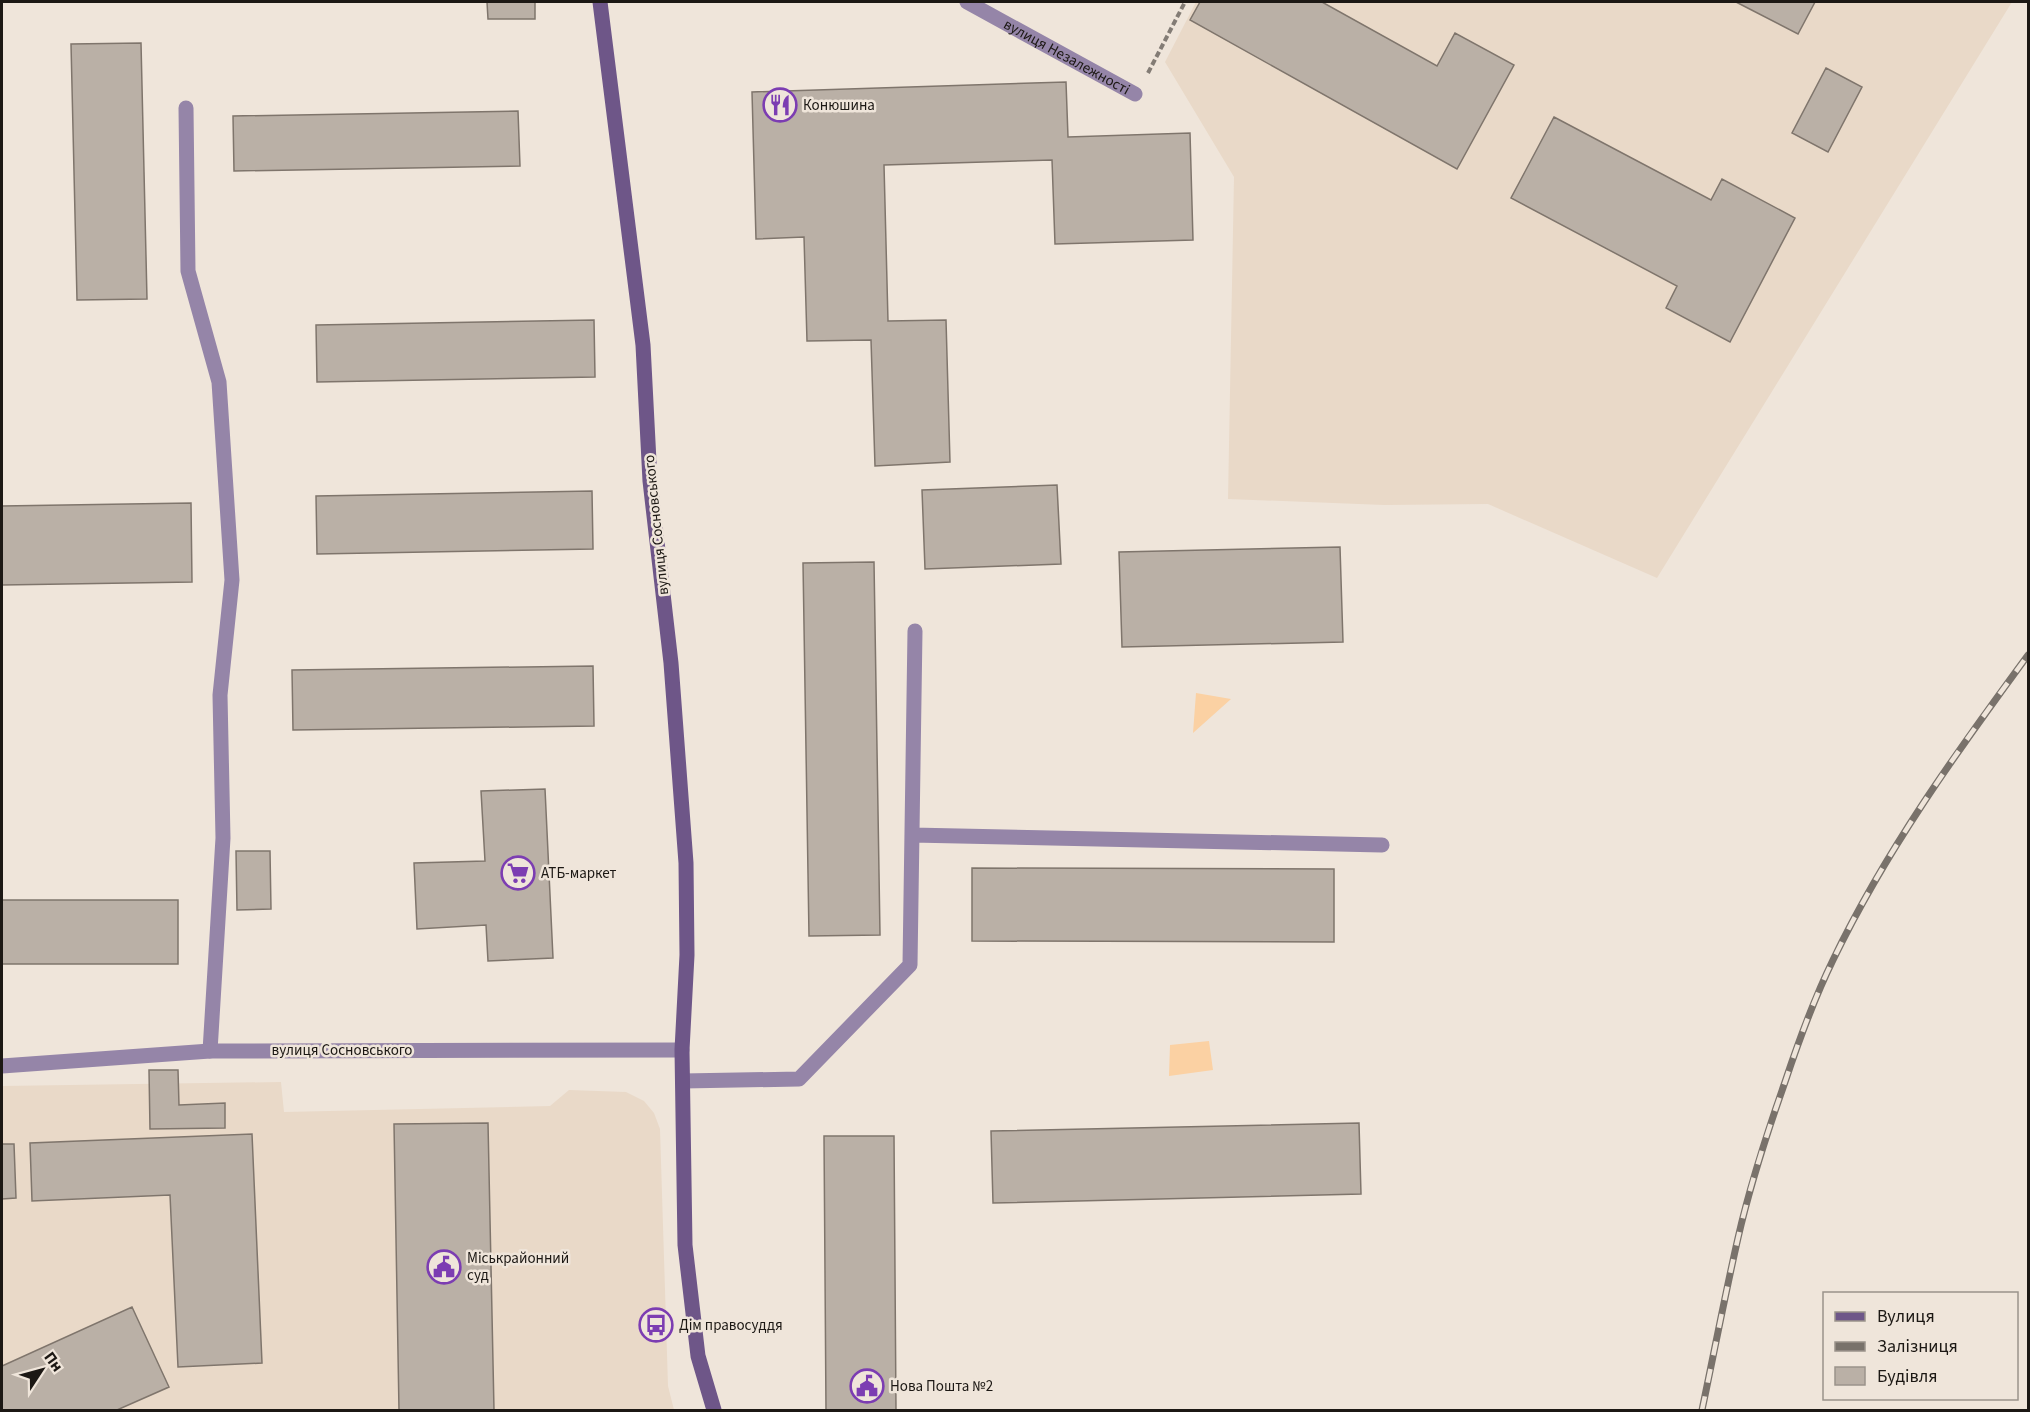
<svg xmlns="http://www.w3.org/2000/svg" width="2030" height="1412" viewBox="0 0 2030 1412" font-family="'Source Sans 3',sans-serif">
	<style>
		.built { fill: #e9d9c8 }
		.green { fill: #fbd1a3 }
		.building { fill: #bab0a6; stroke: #7f756c; stroke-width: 1.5 }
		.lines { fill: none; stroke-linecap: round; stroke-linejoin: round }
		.path { stroke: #837c75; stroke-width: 4; stroke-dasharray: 6 3; stroke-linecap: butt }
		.lane { stroke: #9585a8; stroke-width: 15 }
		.street { stroke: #9585a8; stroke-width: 15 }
		.secondary { stroke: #6e5688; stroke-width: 15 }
		.rail-casing { stroke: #79726b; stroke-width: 7 }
		.rail { stroke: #efe5da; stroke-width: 4.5; stroke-dasharray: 14; stroke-linecap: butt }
		.labels { text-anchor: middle; stroke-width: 5; stroke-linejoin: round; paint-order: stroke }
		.street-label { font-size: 15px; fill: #1c1814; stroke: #efe5da }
		.poi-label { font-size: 15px; fill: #1c1814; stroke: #efe5da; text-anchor: start }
	</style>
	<rect width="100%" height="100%" fill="#efe5da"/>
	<path class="built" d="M1196,2h816l-355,576 -169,-74 -104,1 -156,-6 6,-322 -69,-115z
		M281,1082l3,30 266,-6 19,-16 57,2 18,9 10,12 6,16 8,257 6,24h-672v-324z"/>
	<path class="green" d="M1196,693l35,6 -38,34z
		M1209,1041l4,29 -44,6 1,-31z"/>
	<path class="building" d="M487,2h48v17h-47z
		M1200,2h122l115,64 18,-33 59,32 -57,104 -267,-149z
		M1736,2h79l-17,32z
		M141,43l6,256 -70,1 -6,-256z
		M1826,68l36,19 -34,65 -36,-19z
		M1066,82l2,55 122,-4 3,107 -138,4 -3,-84 -168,5 4,156 58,-1 4,142 -75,4 -4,-126 -64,1 -3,-104 -48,2 -4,-147z
		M518,111l2,55 -286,5 -1,-55z
		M1554,117l157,83 11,-21 73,39 -65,124 -64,-34 11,-22 -166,-88z
		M594,320l1,57 -278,5 -1,-57z
		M1057,485l4,79 -136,5 -3,-79z
		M592,491l1,58 -276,5 -1,-58z
		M191,503l1,79 -190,3v-79z
		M1340,547l3,95 -221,5 -3,-95z
		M874,562l6,373 -71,1 -6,-373z
		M593,666l1,60 -301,4 -1,-60z
		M545,789l8,169 -65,3 -2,-36 -69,4 -3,-66 71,-2 -4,-70z
		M236,851h34l1,58 -34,1z
		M972,868l362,1v73l-362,-1z
		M2,900h176v64h-176z
		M149,1070h29l1,35 46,-2v25l-75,1z
		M488,1123l6,287h-95l-5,-286z
		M1359,1123l2,71 -368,9 -2,-72z
		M252,1134l10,229 -84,4 -8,-172 -138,6 -2,-58z
		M824,1136h70l2,274h-70z
		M2,1144h12l2,54 -14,1z
		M132,1307l37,80 -52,23h-115v-44z"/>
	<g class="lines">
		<path class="path" d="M1148,73l37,-71"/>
		<path class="lane" d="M186,108l2,163 31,111 13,198 -12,115 3,143 -13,213
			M912,835l470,10
			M683,1081l116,-2 111,-114 5,-334"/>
		<g class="street">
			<path id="s1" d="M967,2l168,92"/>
			<path d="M2,1066l208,-15 472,-1"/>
		</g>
		<path class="secondary" d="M600,2l43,343 7,136 21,182 15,200 1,92 -5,95 3,195 13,111 16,54"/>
		<g class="rail-casing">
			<path id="rail" d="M1702,1410c12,-57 23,-115 36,-172 12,-53 29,-105 47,-156 14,-42 29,-83 48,-122 53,-110 123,-207 195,-305"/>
		</g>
		<use href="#rail" class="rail"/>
	</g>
	<defs>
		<g id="restaurant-ring" transform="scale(1.725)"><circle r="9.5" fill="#efe5da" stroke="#7c3db2" stroke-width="1.5"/><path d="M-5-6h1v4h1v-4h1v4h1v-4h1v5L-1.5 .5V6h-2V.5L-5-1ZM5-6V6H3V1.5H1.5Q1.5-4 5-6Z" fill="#7c3db2"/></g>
		<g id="supermarket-ring" transform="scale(1.725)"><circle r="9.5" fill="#efe5da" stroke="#7c3db2" stroke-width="1.5"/><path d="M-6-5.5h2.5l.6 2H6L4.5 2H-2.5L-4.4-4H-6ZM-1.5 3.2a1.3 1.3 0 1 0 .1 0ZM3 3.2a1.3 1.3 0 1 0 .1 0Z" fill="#7c3db2"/></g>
		<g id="civic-ring" transform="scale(1.725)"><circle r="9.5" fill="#efe5da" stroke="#7c3db2" stroke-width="1.5"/><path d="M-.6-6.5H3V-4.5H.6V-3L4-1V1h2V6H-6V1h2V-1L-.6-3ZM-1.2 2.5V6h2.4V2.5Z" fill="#7c3db2"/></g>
		<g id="bus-ring" transform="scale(1.725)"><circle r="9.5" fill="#efe5da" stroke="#7c3db2" stroke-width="1.5"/><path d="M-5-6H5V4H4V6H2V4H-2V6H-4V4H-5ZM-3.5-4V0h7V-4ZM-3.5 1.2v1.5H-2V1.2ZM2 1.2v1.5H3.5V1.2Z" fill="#7c3db2"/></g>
	</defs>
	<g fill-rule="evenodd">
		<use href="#restaurant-ring" x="780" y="105"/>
		<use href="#supermarket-ring" x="518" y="873"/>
		<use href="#civic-ring" x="444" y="1267"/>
		<use href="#bus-ring" x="656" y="1325"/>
		<use href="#civic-ring" x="867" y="1386"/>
	</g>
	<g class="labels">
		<g class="street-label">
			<text dy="5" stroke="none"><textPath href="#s1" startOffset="114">вулиця Незалежності</textPath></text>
			<text transform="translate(656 525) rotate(-96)" y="5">вулиця Сосновського</text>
			<text x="342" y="1055">вулиця Сосновського</text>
		</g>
		<g class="poi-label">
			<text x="803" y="110">Конюшина</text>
			<text x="541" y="878">АТБ-маркет</text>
			<text x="467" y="1263">Міськрайонний<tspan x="467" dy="17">суд</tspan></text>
			<text x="679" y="1330">Дім правосуддя</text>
			<text x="890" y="1391">Нова Пошта №2</text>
		</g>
	</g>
	<rect width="2030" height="1412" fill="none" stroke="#1c1814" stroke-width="6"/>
	<rect x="1823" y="1292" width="195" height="108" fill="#efe5da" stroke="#9b938b" stroke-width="1.5"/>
	<rect x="1835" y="1312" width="30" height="9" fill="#6e5688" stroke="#9b938b" stroke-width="1.5"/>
	<text x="1877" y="1322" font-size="18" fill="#1c1814">Вулиця</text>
	<rect x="1835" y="1342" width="30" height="9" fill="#79726b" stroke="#9b938b" stroke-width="1.5"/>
	<text x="1877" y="1352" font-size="18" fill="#1c1814">Залізниця</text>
	<rect x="1835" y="1367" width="30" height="18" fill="#bab0a6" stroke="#9b938b" stroke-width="1.5"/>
	<text x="1877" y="1382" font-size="18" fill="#1c1814">Будівля</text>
	<g transform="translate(42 1370) rotate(54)" stroke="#efe5da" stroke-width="4.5" paint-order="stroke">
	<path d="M0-4.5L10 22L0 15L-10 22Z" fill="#1c1814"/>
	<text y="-9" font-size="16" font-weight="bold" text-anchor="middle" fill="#1c1814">Пн</text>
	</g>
</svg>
